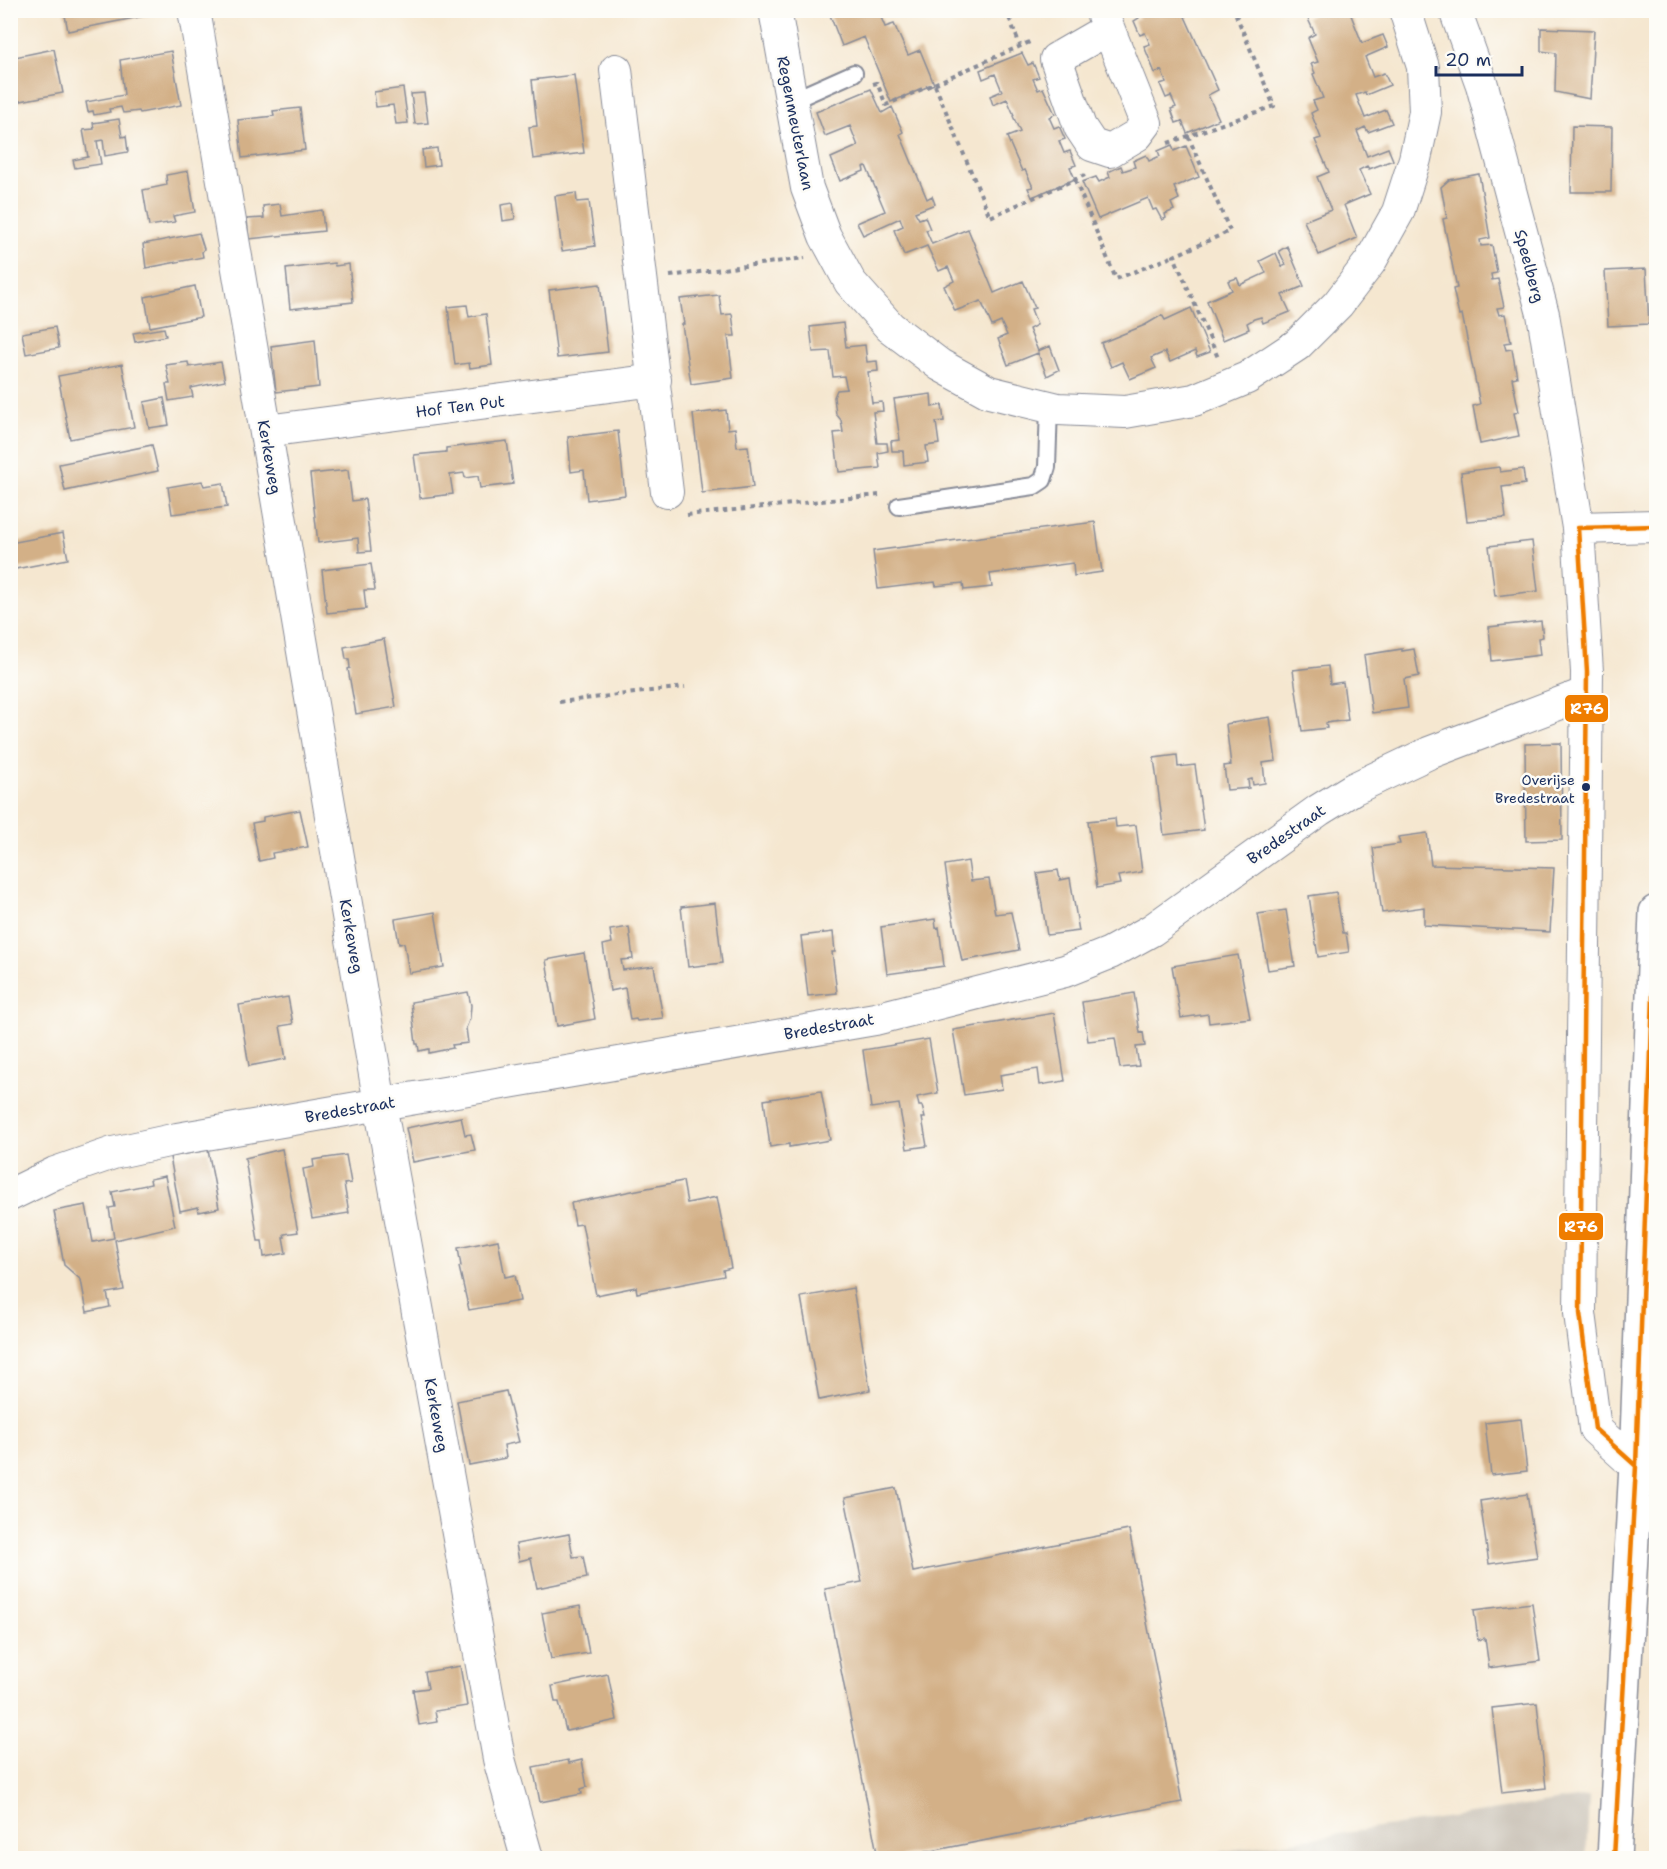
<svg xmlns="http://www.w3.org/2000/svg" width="1667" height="1869" viewBox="0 0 1667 1869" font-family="'Shantell Sans',sans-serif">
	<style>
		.industrial { fill: #cac3b8 }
		.building { fill: #d3b087 }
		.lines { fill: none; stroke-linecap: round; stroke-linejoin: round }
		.lane-casing { stroke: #888b97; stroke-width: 20 }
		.street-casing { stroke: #888b97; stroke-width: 34 }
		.secondary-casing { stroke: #888b97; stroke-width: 36 }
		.path { stroke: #888b97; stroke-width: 4; stroke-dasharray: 4.5 4.5; stroke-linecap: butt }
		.lane { stroke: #fff; stroke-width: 16 }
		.street { stroke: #fff; stroke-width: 32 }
		.secondary { stroke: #fff; stroke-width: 33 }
		.bus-1-casing { stroke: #fdfcf7; stroke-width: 9 }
		.bus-1 { stroke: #ef7d00; stroke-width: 4.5 }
		.bus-dot { fill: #1b2f5e; stroke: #fdfcf7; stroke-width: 2 }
		.labels { text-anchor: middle; stroke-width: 5; stroke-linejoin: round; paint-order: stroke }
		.bus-label { font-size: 14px; fill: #1b2f5e; stroke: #fdfcf7; text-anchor: end }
		.street-label { font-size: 16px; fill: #1b2f5e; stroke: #fdfcf7 }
		.line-badge { stroke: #fdfcf7; stroke-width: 2 }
		.badge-label { font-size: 16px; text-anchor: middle; font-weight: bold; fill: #fff }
	</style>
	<rect width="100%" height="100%" fill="#fdfcf7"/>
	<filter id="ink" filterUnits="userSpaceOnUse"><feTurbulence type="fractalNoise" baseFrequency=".0167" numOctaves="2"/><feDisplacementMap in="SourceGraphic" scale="12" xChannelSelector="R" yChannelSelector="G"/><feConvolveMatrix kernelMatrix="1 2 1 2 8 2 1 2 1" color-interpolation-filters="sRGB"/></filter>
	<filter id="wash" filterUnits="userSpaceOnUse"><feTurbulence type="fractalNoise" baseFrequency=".008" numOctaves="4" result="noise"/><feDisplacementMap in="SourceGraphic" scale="24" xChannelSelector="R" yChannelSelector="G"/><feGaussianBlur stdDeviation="1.35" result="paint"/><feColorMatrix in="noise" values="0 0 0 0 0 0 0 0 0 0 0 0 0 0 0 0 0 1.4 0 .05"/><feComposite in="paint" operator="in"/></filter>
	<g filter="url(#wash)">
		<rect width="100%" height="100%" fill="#f5e7d0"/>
		<path class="industrial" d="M1589,1796l-3,62h-379l-1,-4z"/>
		<g id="blocks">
			<path class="building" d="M64,10h90l1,4 -87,17z
				M828,10h50l7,17 9,-3 14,31 12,-5 14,34 -43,18 -27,-65 -22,9z
				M1136,10h46l36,80 -10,5 11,24 -32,14 -5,-12 -6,2 -5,-14 5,-2 -5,-11 -5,2 -6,-14 6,-2 -5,-12 -6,3 -11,-27 6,-2 -5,-11 -5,2 -6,-14 5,-3z
				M1323,10h26l13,33 21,-8 5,12 -23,10 8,20 11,-4 6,12 -24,10 -1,-3 -9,3 9,23 21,-8 6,13 -24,9 -3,-5 -8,4 10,25 21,-8 5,12 -24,9 -2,-3 -8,4 11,24 -26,11 13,33 -38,17 -15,-34 27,-11 -14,-33 12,-5 -14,-32 6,-2 -10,-25 6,-3 -4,-9 10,-3 -10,-24 2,-1 -4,-9 7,-2 -10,-24 7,-4 -8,-17z
				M1541,28l53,2 -4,69 -35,-7 1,-39 -15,-2z
				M54,49l9,44 -53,10v-45z
				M171,51l10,54 -41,8 -1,-2 -16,2 -2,-6 -12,2 1,3 -16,3 -1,-4 -5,1 -2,-10 38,-7 -4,-35z
				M1022,53l6,12 5,-2 6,14 -6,2 5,11 5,-2 12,26 -6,3 5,11 5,-2 6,13 -6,2 5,12 6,-2 6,14 -6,2 5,12 -43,18 -4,-9 5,-1 -8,-17 -3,1 -15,-34 13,-5 -7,-16 1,-1 -7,-16 -14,6 -3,-9 12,-5 -7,-17 -12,5 -3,-9z
				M574,75l10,78 -51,6 -4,-32 8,-1 -5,-46z
				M403,88l5,35 -12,1 -3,-19 -17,2 -2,-15z
				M871,89l11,24 10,-6 11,25 -3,2 27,65 5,-3 3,8 -20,8 4,7 6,-2 5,12 -4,1 6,14 36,-15 26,64 29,-12 12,27 -4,1 6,16 -8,4 9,22 12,-5 9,24 -12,6 -9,-23 -30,12 -10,-26 9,-4 -6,-13 -9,4 -11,-25 -26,10 -11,-25 10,-5 -6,-14 -9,4 -12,-25 -23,9 -10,-25 9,-4 -3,-8 -37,17 -6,-12 28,-12 -19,-45 -3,1 1,4 -24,10 -9,-23 27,-12 -8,-20 -25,10 -9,-24z
				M424,93l4,30 -13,1 -4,-30z
				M300,108l5,42 -63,8 -4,-38 36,-4 -1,-5z
				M119,119l3,18 4,-1 2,16 -23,4 -2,-16 -6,1 4,23 -26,4 -2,-8 15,-3 -5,-27 11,-1 -1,-6z
				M1572,126l40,1 -1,65h-40z
				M1172,145l2,6 12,-5 13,31 -25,10 5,12 -8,4 3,7 -9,4 1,4 -4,2 -6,-11 -3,1 -5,-12 -50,21 -16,-37 14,-5 3,5 11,-5 -2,-5 13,-6 2,5 12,-4 -2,-6 13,-6 3,6 11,-5 -2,-5z
				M437,148l2,17 -15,2 -2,-17z
				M188,171l7,41 -22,4 2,6 -26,4 -6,-36 24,-5 -1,-10z
				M1479,174l11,64 -10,2 1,6 11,-1 5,28 -6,1 1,6 6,-1 6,28 -7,1 2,7 6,-1 6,28 -7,1 2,7 6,-1 5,28 -5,1 7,34 -5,1 5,23 -39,8 -7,-38 7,-2 -18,-90 -3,1 -6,-26 4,-1 -14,-69 4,-1 -6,-31 8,-7z
				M576,193l1,9 12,-1 6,45 -33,5 -7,-55z
				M513,203l2,16 -12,2 -2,-16z
				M280,204l2,12 40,-6 2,21 -75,8 -2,-20 17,-1 -1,-12z
				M199,233l5,16 -2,3 1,5 -57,11 -3,-24z
				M1287,246l17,40 -22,9 8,17 -27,11 -2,-6 -7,2 -7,4 2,6 -26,11 -16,-39 25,-11 -4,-9 9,-3 3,7 26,-12 -6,-12 16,-8 6,14 4,-2 -7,-14z
				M334,263l1,3 14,-2 4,38 -63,7 -4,-40z
				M1646,269l3,55 -41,2 -3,-55z
				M600,284l8,68 -51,6 -8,-68z
				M195,286l6,31 -51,10 -5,-30z
				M719,295l3,20 10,-1 3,22h-7l5,42 -42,6 -9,-60h2l-4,-25z
				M467,305l2,12 17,-3 6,51 -22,3 -1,-5 -14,2 -7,-58z
				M1191,308l19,44 -13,5 -2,-6 -25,11 -5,-10 -14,6 5,10 -26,11 -8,-17 -11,5 -10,-24 44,-18 17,-10 3,5z
				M843,323l3,24 19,-2 2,17 10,-1 1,10 -10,1 4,31 10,-1 1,9 -10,1 4,31h10l1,8 -10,2 2,15 -41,4 -5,-39 9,-1 -2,-12 -5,-6 -2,-17 3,-7 10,-1 -3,-13 -11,1 -3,-26 -17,1 -3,-25z
				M55,327l4,21 -33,6 -4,-21z
				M164,328l2,8 -31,6 -2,-9z
				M315,340l4,47 -43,5 -5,-46z
				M188,362l1,5 32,-5 4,19 -34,7 2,9 -24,4 -3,-17h4l-4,-19z
				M122,364l12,63 -64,12 -12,-63z
				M931,394l1,13 10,-2 2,16 -8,1 3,22 -13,2 2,16 -24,3 -1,-14h-11l-1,-10 9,-1 -6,-41z
				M164,398l5,27 -20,3 -5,-26z
				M726,410l2,19 7,-1 2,19 11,-1 5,41 -51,6 -9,-79z
				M618,431l7,64 -38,5 -3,-30 -13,2 -3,-35z
				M507,441l6,43 -33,4 -2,-12 -13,2 -1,-5 -14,2 3,19 -33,4 -6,-43 32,-3v-4z
				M152,445l6,26 -93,20 -6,-27z
				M1499,467l1,5 23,-3 2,15 -23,3 4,31 -39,3 -6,-49z
				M348,470l4,31 13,-2 6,52 -12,1 -1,-14 -40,5 -8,-69z
				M202,481l2,5 19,-3 4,24 -55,7 -4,-27z
				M1095,522l7,50 -28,4 -1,-13 -83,11 2,13 -28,3 -1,-7 -27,3 -1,-4 -57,7 -5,-38z
				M63,533l5,26 -58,11v-27z
				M1532,541l6,50 -43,5 -6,-50z
				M371,564l4,26h-11l2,19 -39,4 -5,-43z
				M1541,621l2,16 -5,1 2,17 -48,6 -3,-34z
				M384,639l12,68 -40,7 -8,-45 2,-1 -1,-9h-3l-2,-12z
				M1402,649v2l12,-2 5,27 -15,3 4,29 -36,5 -8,-58z
				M1328,666l2,18 13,-2 5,38 -22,3 1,5 -25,3 -9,-61z
				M1270,717l6,44 -13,2 2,20 -12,2 -1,-6 -4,1 1,8 -22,2 -3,-24 7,-1 -5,-41z
				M1561,743l1,97 -36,1 -1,-97z
				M1177,755l1,12 17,-2 9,65 -40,5 -10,-77z
				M300,810l8,37 -36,6 1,5 -14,3 -7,-38 11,-2v-4z
				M1115,818l1,9 20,-2 6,47 -24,4 2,8 -23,4 -9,-67z
				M1427,833l4,32 123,3 -4,64 -126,-7v-18l-42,6 -9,-65 27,-4 -2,-7z
				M968,861l3,20 18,-2 6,35 16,-2 8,38 -57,11 -11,-53 -6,-43z
				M1058,870l2,10 10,-2 9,53 -32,4 -10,-62z
				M1336,892l7,41h3l3,19 -31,5 -9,-61z
				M715,903l7,60 -34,4 -7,-60z
				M1286,910l9,56 -27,4 -10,-56z
				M435,912l9,55 -35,6 -5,-30 -5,1 -4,-25z
				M935,919l1,9 3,-1 5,39 -57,8 -6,-47z
				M629,927l4,32 -12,1 2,10 31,-4 9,52 -26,3 -1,-2 -6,1 -5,-32 -15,3 -7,-46 9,-2 -2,-13z
				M833,932l2,20h-3l5,41 -29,3 -7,-60z
				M584,953l11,66 -38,7 -11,-66z
				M1238,955l12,63 -41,5 -1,-9 -27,4 -9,-52z
				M468,992l3,13 -1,13 -4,10 2,15 -16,2 1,3 -24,5v-4l-10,2 -1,-7h-2l-5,-42z
				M1134,993l6,40 3,-1 2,14 -9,1 3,19 -19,2 -5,-30 -27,3 -6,-39z
				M288,997l5,27 -13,2 6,33 -37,7 -10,-61z
				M1054,1013l11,68 -25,4 -2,-16 -38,6 2,14 -38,6 -11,-65z
				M929,1039l9,54 -21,4 2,9h3l3,12h-3l5,28 -20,3 -8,-45 -28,4 -8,-58z
				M821,1091l9,49 -41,7v-3l-19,3 -6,-47z
				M461,1117l4,18 6,-1 4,16 -62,12 -7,-34z
				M282,1149l16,83 -14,2 1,3h-2l3,16 -22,4 -2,-16h-4l-13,-83z
				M208,1150l11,58 -20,4 -1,-5 -18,4 -10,-54z
				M346,1155l5,28 -7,1 5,29 -37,6 -9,-50 11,-2 -1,-7z
				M165,1176l10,50 -60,14 9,50 -17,3 3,14 -23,5 -6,-32 -17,-15 -10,-54 32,-6 7,37 21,-4 -5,-30 6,-1 -3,-15 39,-8 -1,-5z
				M683,1181l4,22 30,-6 14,71 -8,2 1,6 -87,17 -1,-6 -40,8 -14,-71 -7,1 -4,-22z
				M498,1240l7,37 10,-2 5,26 -51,9 -10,-43 2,-1 -3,-18z
				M853,1288l17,102 -51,10 -18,-103z
				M506,1391l13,51 -15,3 2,13 -37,7 -12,-64z
				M1521,1419l6,52 -36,4 -6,-52z
				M896,1488l17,84 216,-42 53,272 -287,56h-17l-53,-269 37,-7 -17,-84z
				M1527,1494l10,63 -48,7 -9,-63z
				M569,1534l4,23 10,-1 4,22 -50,10 -6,-30 -12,3 -3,-17z
				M1532,1603l8,58 -51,7 -4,-30 -7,2 -4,-30z
				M580,1606l9,47 -38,6 -9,-46z
				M460,1666l7,40 -32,5 2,11 -18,3 -6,-35 15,-2 -3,-16z
				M608,1674l9,46 -51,11 -7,-29h-4l-3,-16z
				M1537,1703l9,85 -44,5 -10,-85z
				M568,1760l1,3 13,-3 5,27 -6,2 1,5 -42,8 -7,-35z"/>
		</g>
	</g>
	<g filter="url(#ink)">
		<use href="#blocks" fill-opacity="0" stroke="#888b97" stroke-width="1.5"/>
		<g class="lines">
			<g class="lane-casing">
				<path id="lane" d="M791,101l63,-28
					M899,506l135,-20 9,-6 4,-13 2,-60"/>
			</g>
			<g class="street-casing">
				<path id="street" d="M194,10l186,1094 119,655 28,99
					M775,10l32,178 18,48 25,46 40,45 50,38 49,27 69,17 67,3 69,-12 53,-22 50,-33 41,-41 32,-42 28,-50 17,-53 10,-47 -2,-45 -18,-57
					M1101,10l45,113 -9,12 -27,16 -18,-6 -12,-18 -24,-68 52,-30
					M1455,10l27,75 61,229 35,214 9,144 -7,641 15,116 41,37
					M616,70l51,422
					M266,431l389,-51
					M1578,528l78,-2
					M10,1195l45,-22 58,-20 64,-14 698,-120 190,-48 45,-18 42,-23 167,-120 34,-21 76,-36 158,-60"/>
			</g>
			<g class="secondary-casing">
				<path id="secondary" d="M1614,1858l22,-392 20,-554"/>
			</g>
			<path class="path" d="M1006,10l14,35
				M873,84l4,-1 9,22 146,-64
				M935,85l55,132 95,-42
				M1188,136l42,95 -56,25 45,104
				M1168,143l106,-37 -40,-96
				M1075,180l41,99 58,-23
				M670,276l135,-18
				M687,515l192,-20
				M559,702l126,-15"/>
			<use href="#lane" class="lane"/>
			<use href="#street" class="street"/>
			<use href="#secondary" class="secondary"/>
			<g class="bus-1-casing">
				<path id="bus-1" d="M1636,1466l-41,-37 -15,-116 7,-641 -9,-144 78,-2
					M1614,1858l22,-392 20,-554"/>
			</g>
			<use href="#bus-1" class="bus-1"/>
		</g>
	</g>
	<circle class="bus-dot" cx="1586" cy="787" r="5"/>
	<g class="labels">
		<g class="bus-label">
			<text x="1575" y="785">Overijse<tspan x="1575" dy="18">Bredestraat</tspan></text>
		</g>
		<g class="street-label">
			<text transform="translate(796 123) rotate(79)" y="6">Regenmeuterlaan</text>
			<text transform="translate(1530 266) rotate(75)" y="6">Speelberg</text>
			<text transform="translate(460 406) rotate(-7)" y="6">Hof Ten Put</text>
			<text transform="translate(270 457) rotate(80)" y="6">Kerkeweg</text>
			<text transform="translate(1286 834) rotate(-35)" y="6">Bredestraat</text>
			<text transform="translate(352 936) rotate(80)" y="6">Kerkeweg</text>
			<text transform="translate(829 1026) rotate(-10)" y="6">Bredestraat</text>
			<text transform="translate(350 1109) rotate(-10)" y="6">Bredestraat</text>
			<text transform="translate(437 1415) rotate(80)" y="6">Kerkeweg</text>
		</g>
	</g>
	<g class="line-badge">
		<rect x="1564" y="694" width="45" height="29" rx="6" fill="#ef7d00"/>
		<rect x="1558" y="1212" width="46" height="29" rx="6" fill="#ef7d00"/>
	</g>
	<g class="badge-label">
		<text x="1587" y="714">R76</text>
		<text x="1581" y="1232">R76</text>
	</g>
	<rect width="1667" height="1869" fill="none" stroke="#fdfcf7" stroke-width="36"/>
	<path d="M1436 66v9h86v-9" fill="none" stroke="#1b2f5e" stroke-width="3"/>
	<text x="1445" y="66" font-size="18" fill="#1b2f5e" stroke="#fdfcf7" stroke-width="4.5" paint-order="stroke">20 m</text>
</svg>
